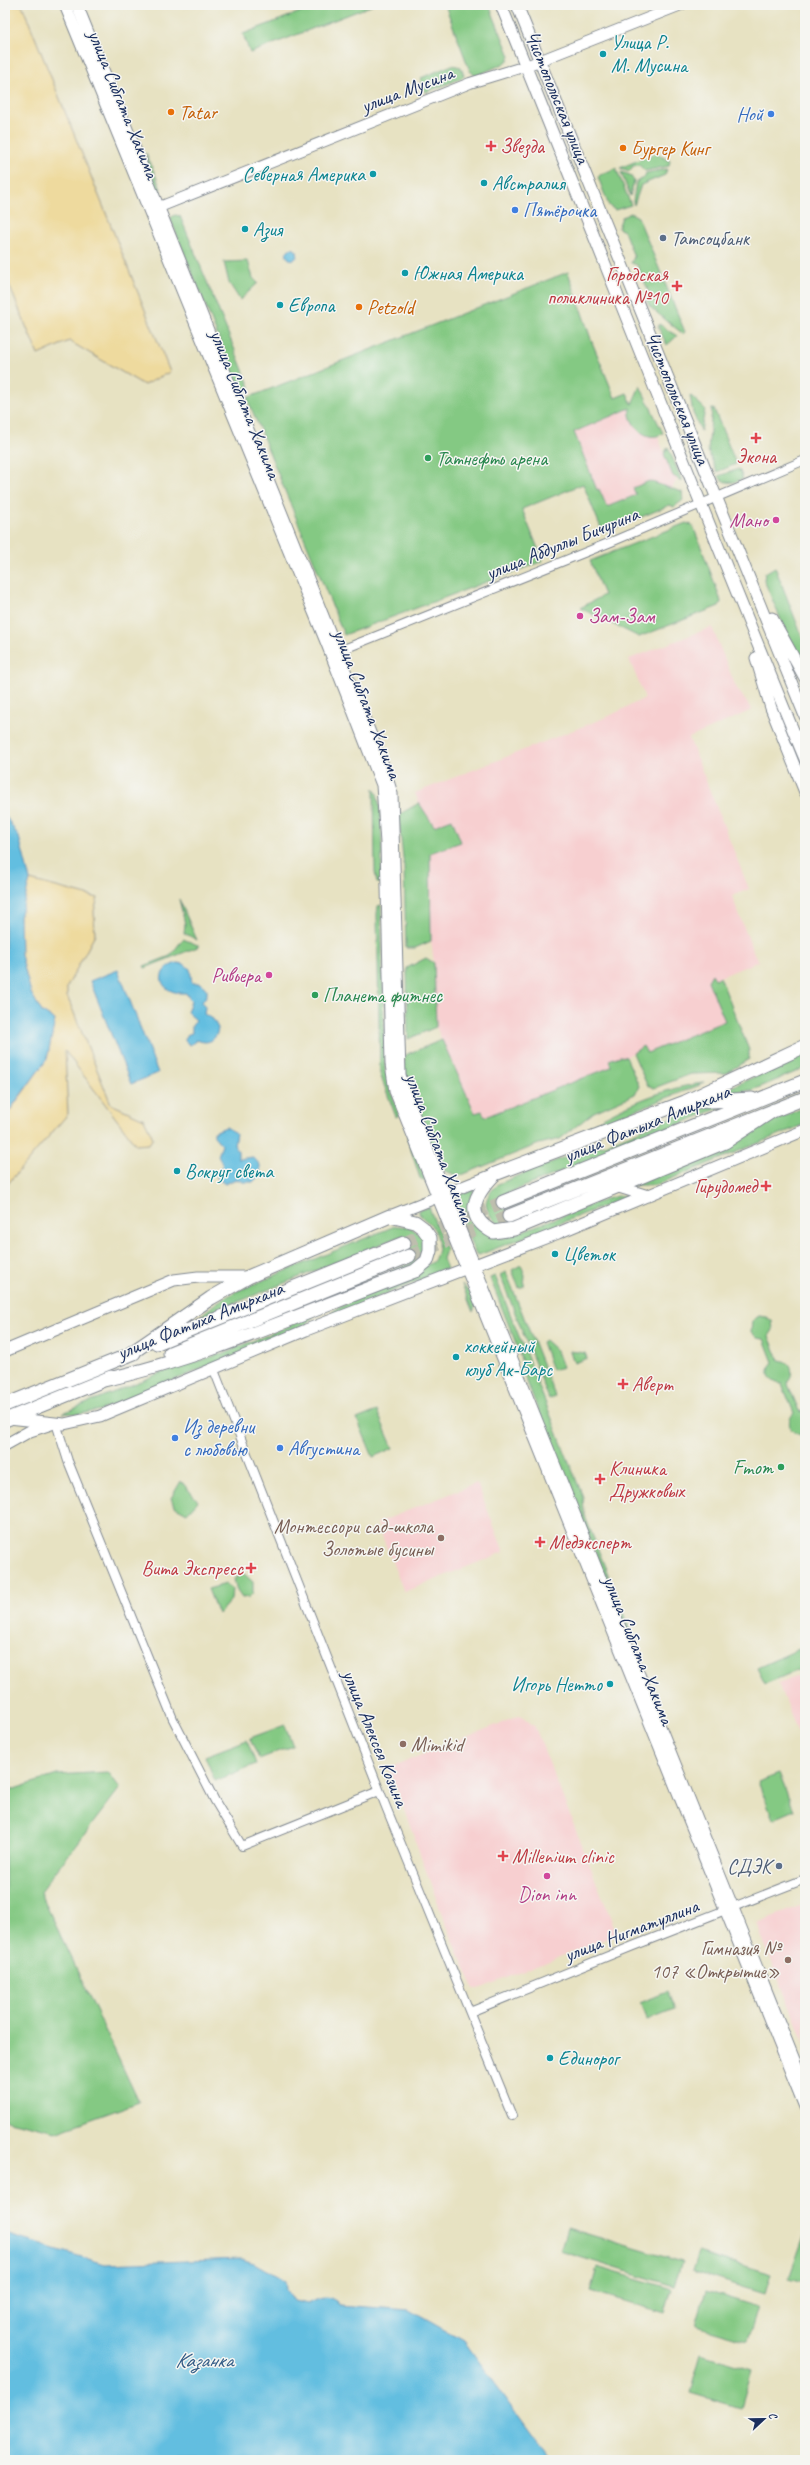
<svg xmlns="http://www.w3.org/2000/svg" width="810" height="2465" viewBox="0 0 810 2465" font-family="Caveat,sans-serif">
	<style>
		.built { fill: #f7cfd0 }
		.green { fill: #84c983; stroke: #507c70 }
		.sand { fill: #eeda9e; stroke: #84847e }
		.water { fill: #62bee0; stroke: #3e769f }
		.lines { fill: none; stroke-linecap: round; stroke-linejoin: round }
		.primary-tunnel { stroke: #bebeae; stroke-width: 13; stroke-dasharray: 13 6; stroke-linecap: butt }
		.minor-casing { stroke: #818890; stroke-width: 10 }
		.tertiary-casing { stroke: #818890; stroke-width: 12 }
		.secondary-casing { stroke: #818890; stroke-width: 13 }
		.primary-casing { stroke: #818890; stroke-width: 15 }
		.minor { stroke: #fff; stroke-width: 8 }
		.tertiary { stroke: #fff; stroke-width: 10 }
		.secondary { stroke: #fff; stroke-width: 11 }
		.primary { stroke: #fff; stroke-width: 13 }
		.culture-dot { fill: #0f9aa8; stroke: #f6f6f2; stroke-width: 1.5 }
		.food-dot { fill: #e8710a; stroke: #f6f6f2; stroke-width: 1.5 }
		.shop-dot { fill: #3f7fe0; stroke: #f6f6f2; stroke-width: 1.5 }
		.health-dot { fill: #e0444e; stroke: #f6f6f2; stroke-width: 1.5 }
		.service-dot { fill: #5c6f8a; stroke: #f6f6f2; stroke-width: 1.5 }
		.leisure-dot { fill: #2e9e5b; stroke: #f6f6f2; stroke-width: 1.5 }
		.hotel-dot { fill: #d1479c; stroke: #f6f6f2; stroke-width: 1.5 }
		.education-dot { fill: #8d6e63; stroke: #f6f6f2; stroke-width: 1.5 }
		.labels { text-anchor: middle; stroke-width: 3; stroke-linejoin: round; paint-order: stroke }
		.culture-label { font-size: 20px; fill: #0d838f; stroke: #f6f6f2; text-anchor: start }
		.street-label { font-size: 20px; fill: #1b2f5e; stroke: #f6f6f2 }
		.food-label { font-size: 20px; fill: #c56008; stroke: #f6f6f2; text-anchor: start }
		.shop-label { font-size: 20px; fill: #366cbe; stroke: #f6f6f2; text-anchor: start }
		.health-label { font-size: 20px; fill: #be3a42; stroke: #f6f6f2; text-anchor: start }
		.service-label { font-size: 20px; fill: #4e5e75; stroke: #f6f6f2; text-anchor: start }
		.leisure-label { font-size: 20px; fill: #27864d; stroke: #f6f6f2; text-anchor: start }
		.hotel-label { font-size: 20px; fill: #b23c85; stroke: #f6f6f2; text-anchor: end }
		.education-label { font-size: 20px; fill: #785e54; stroke: #f6f6f2; text-anchor: end }
		.water-label { font-size: 21px; font-style: italic; fill: #305a85; stroke: #f6f6f2 }
	</style>
	<rect width="100%" height="100%" fill="#f6f6f2"/>
	<filter id="ink" filterUnits="userSpaceOnUse"><feTurbulence type="fractalNoise" baseFrequency=".025" numOctaves="2"/><feDisplacementMap in="SourceGraphic" scale="8" xChannelSelector="R" yChannelSelector="G"/><feConvolveMatrix kernelMatrix="1 2 1 2 8 2 1 2 1" color-interpolation-filters="sRGB"/></filter>
	<filter id="wash" filterUnits="userSpaceOnUse"><feTurbulence type="fractalNoise" baseFrequency=".012" numOctaves="4" result="noise"/><feDisplacementMap in="SourceGraphic" scale="16" xChannelSelector="R" yChannelSelector="G"/><feGaussianBlur stdDeviation="0.9" result="paint"/><feColorMatrix in="noise" values="0 0 0 0 0 0 0 0 0 0 0 0 0 0 0 0 0 1.4 0 .05"/><feComposite in="paint" operator="in"/></filter>
	<g filter="url(#wash)">
		<rect width="100%" height="100%" fill="#e7e2c2"/>
		<path class="built" d="M629,409l9,20 14,8h6l15,39 4,3 -5,9 -23,-7 -16,7 3,7 -29,12 -10,-17 -23,-58z
			M712,627l24,60 16,23 -63,28 60,151 -17,7 23,60 4,5 -44,18 -2,-5 12,47 -78,32 -4,-7 -17,11 -6,-1 -11,5 3,6 -127,50 -3,-6 -7,2 -39,-86 -2,-64 -3,-22 -1,-88 31,-12 -27,-15 -15,-23 -4,-10 194,-77 36,-18 -16,-39z
			M477,1483l27,69 -100,40 -27,-69z
			M805,1673v77l-27,-66z
			M521,1715l14,12 82,207 -138,55h-5l-33,-77 -52,-144z
			M805,1904v140l-49,-121z"/>
		<path class="green" d="M318,5h55l-123,48 -7,-19z
			M445,5h44l21,51 -3,6 -31,14 -6,-5z
			M452,65l9,2 3,9 -2,2 -36,14 -4,-4 -1,-10z
			M146,153l15,36 -4,2 -9,-23z
			M655,153l15,8 -1,5 -24,5 -6,-6 -6,1 -3,5 -10,-3z
			M616,168l15,37 -16,5 -6,-4 -11,-29 2,-2z
			M667,169l-2,6 -24,10 -7,20 -1,-4 3,-19 8,-4 2,-5z
			M621,172l9,3 4,6 -4,15z
			M631,213l7,4 47,115 -2,2 -33,-27 -5,-10 4,-5 -12,-27 -6,-2 3,-6 -10,-26 -6,-3 4,-11z
			M175,215l5,1 70,171 -2,4 -5,2 -3,-2 -70,-173z
			M248,261l5,17 5,5 -18,17 -11,-17 -5,-21z
			M568,272l24,70 23,56 12,-5 5,11 8,-18 23,47c-16,12 -36,-10 -33,-25l-56,24 23,58 2,-1 8,18 29,-12 -3,-7 16,-7 33,11 1,8 -9,7 -4,-2 -67,28 -20,-49 -61,25 21,52 -199,74 -97,-237z
			M659,324l18,12 -10,9 -9,-18z
			M690,395l15,14 -4,22 -8,-18z
			M712,409h2l22,55 -19,8 -9,-21z
			M668,447l14,34 -9,-5 -9,-22z
			M739,469l4,10c-10,4 -18,6 -25,-3z
			M686,523l6,2 3,6 24,64 2,7 -2,4 -80,31 -59,-29 24,-13 -14,-34z
			M775,567l30,77v21l-21,-38 -20,-47 1,-7z
			M374,788c10,11 8,78 7,95h-4l-2,-11z
			M419,803l15,23 18,-7 9,23 -31,11 1,88 -16,7h-9l-2,-81 -5,-46 1,-7z
			M179,899l18,41 -13,-7 1,-9z
			M381,905l4,166 14,44 -3,2 -16,-43 -3,-160 1,-8z
			M183,939l17,7 -55,22 -1,-2 26,-10z
			M426,958l8,5 2,64 -28,12 -1,-71z
			M712,974l3,5 5,-2 29,73v9l-23,14 -35,1 -37,14 -7,-3 -14,-32 10,-7 4,7 78,-32 -17,-40z
			M442,1040l33,73 7,-2 3,6 126,-50 -2,-7 11,-4 6,1 13,29 -4,8 -41,18 -34,27 -21,5 -80,32 -20,-7 -16,-30 -19,-73 1,-11z
			M805,1054v14l-52,22 -37,4z
			M705,1083l-121,47c27,-20 87,-45 121,-47z
			M708,1107h14l-221,89 10,27 219,-91 -222,93 -10,-1c-16,-15 -16,-25 0,-40l84,-34 22,-5 86,-35z
			M805,1107v17l-149,61h-23l92,-38 43,-24z
			M407,1137l4,3 15,42 -6,-4z
			M474,1189l-3,12 20,35 13,2 102,-39 12,-3 9,1 -148,58 -4,-2 -20,-52 2,-5z
			M429,1207l17,43 -3,9 4,10 -123,50 14,-11 95,-46c8,-13 7,-28 -4,-39 -4,-4 -9,-6 -11,-12z
			M395,1226c25,-1 37,17 22,38l-207,81 202,-82 -11,-27 -203,82 18,-15 21,-12z
			M521,1265l4,10 -1,11 -5,2 -7,-18z
			M506,1272l49,124 -6,3 -49,-124z
			M495,1276l88,221 1,17 50,126 -4,-1 -105,-262 -6,-26 -29,-73z
			M462,1284l8,9 5,14 -2,5z
			M315,1315l-13,13 -201,82 -22,4 -16,-1 100,-41 61,-19z
			M759,1316l7,1 6,4 1,9 -4,6 10,24c12,1 17,13 8,22l12,29 6,1v30l-3,-7c-12,-1 -17,-13 -8,-22l-12,-29c-13,-1 -17,-12 -9,-22l-9,-23 -7,-1 -6,-6 1,-11z
			M545,1340l12,11 6,16 -11,3 -10,-28z
			M570,1351l15,2 2,5 -13,5z
			M377,1411l16,37 -20,9 -16,-38z
			M181,1481l17,20 -11,12 -13,-7 -3,-8z
			M243,1573l10,9v11l-4,4 -7,1 -5,-7 -3,-12z
			M226,1584l6,4 -1,12 -13,14 -10,-25z
			M799,1649l6,18 -40,17 -8,-16z
			M285,1725l8,21 -34,13 -9,-21z
			M247,1740l9,24 -41,17 -10,-25z
			M108,1772l12,16 -80,104 99,210 -83,30 -51,-12v-328l52,-17z
			M779,1774l15,36 -21,9 -15,-37z
			M667,1992l7,17 -27,11 -7,-17z
			M567,2228l115,34 -8,24 -114,-35z
			M805,2233v63h-4l4,-14 -16,-4z
			M698,2252l73,22 -6,20 -73,-23z
			M597,2267l75,22 -7,24 -75,-22z
			M706,2291l52,16 -10,34 -52,-15z
			M701,2354l51,16 -11,38 -51,-15z"/>
		<path class="sand" d="M5,5h17l148,367 -26,13 -75,-44 -31,14 -31,-75h-2z
			M30,880l68,18 -4,13 1,24 -28,52v9l44,108 33,15 9,19 -4,6 -13,1 -71,-94 3,63 -63,73v-69l42,-59 8,-39 -13,-8 -11,-19 -10,-38 -1,-38z"/>
		<path class="water" d="M286.5 254a5.5 5.5 0 1 1 11 0a5.5 5.5 0 1 1-11 0Z
			M5,815l14,22 11,43 -10,37 1,38 10,38 11,19 13,8 -8,39 -42,57z
			M177,963l7,1 6,5 2,14h9l6,7v5l-5,7 3,5 -1,7 9,5 5,9c-1,12 -10,17 -21,12l-7,5 -5,-4 1,-6 6,-2v-7l4,-6 -9,-8 4,-11 -5,-8c-27,2 -34,-23 -9,-30z
			M118,970l40,103 -27,11 -41,-103z
			M226,1127l10,6 -2,12 4,6v8l15,-2 7,8v10l-7,7h-10l-7,-3 -11,5 -8,-6 1,-7 5,-6 -5,-9 4,-11 -8,-9v-4z
			M5,2234l100,30 136,-5 13,4 32,18 1,9 7,11 14,3c14,-7 19,-9 32,1l69,5 55,31 81,111 3,8h-543z"/>
	</g>
	<g filter="url(#ink)">
		<g class="lines">
			<path class="primary-tunnel" d="M404,1243l99,-41
				M409,1256l100,-40"/>
			<g class="minor-casing">
				<path id="minor" d="M334,653l277,-111 194,-82
					M214,1370l172,437 126,309
					M56,1423l12,38 105,258 42,82 27,45 137,-55
					M470,2012l163,-66 172,-67"/>
			</g>
			<g class="tertiary-casing">
				<path id="tertiary" d="M152,210l318,-127 56,-17 155,-61"/>
			</g>
			<g class="secondary-casing">
				<path id="secondary" d="M65,5l262,639 55,141 4,58 5,221 4,27 410,1016
					M77,5l306,760 9,29 8,281 7,23 398,989
					M501,5c102,251 200,504 304,754
					M517,5l288,711
					M772,618l33,60
					M756,658l15,50 34,84
					M619,1187l29,9
					M390,1216l105,-42
					M5,1351l169,-71 24,-3h50
					M9,1418l55,6 36,-8 206,-86 252,-97 247,-103
					M5,1445l25,-14 21,-7"/>
			</g>
			<g class="primary-casing">
				<path id="primary" d="M691,1102l61,-3
					M774,1110l-49,32 -211,87 -21,3c-31,-17 -17,-39 2,-58l190,-72 120,-56
					M503,1202l302,-121
					M509,1216l296,-118
					M157,1343l247,-100
					M170,1353l239,-97
					M104,1380c107,-24 208,-71 311,-109l12,-10 3,-10v-13l-7,-10 -8,-6 -25,-6 -142,61 -37,21 -84,58
					M5,1405l129,-52
					M5,1420l106,-43"/>
			</g>
			<use href="#minor" class="minor"/>
			<use href="#tertiary" class="tertiary"/>
			<use href="#secondary" class="secondary"/>
			<use href="#primary" class="primary"/>
		</g>
	</g>
	<g class="culture-dot">
		<circle cx="603" cy="54" r="4"/>
		<circle cx="373" cy="174" r="4"/>
		<circle cx="484" cy="183" r="4"/>
		<circle cx="245" cy="229" r="4"/>
		<circle cx="405" cy="273" r="4"/>
		<circle cx="280" cy="305" r="4"/>
		<circle cx="177" cy="1171" r="4"/>
		<circle cx="555" cy="1254" r="4"/>
		<circle cx="456" cy="1357" r="4"/>
		<circle cx="610" cy="1684" r="4"/>
		<circle cx="550" cy="2058" r="4"/>
	</g>
	<g class="food-dot">
		<circle cx="171" cy="112" r="4"/>
		<circle cx="623" cy="148" r="4"/>
		<circle cx="359" cy="307" r="4"/>
	</g>
	<g class="shop-dot">
		<circle cx="771" cy="114" r="4"/>
		<circle cx="515" cy="210" r="4"/>
		<circle cx="175" cy="1438" r="4"/>
		<circle cx="280" cy="1448" r="4"/>
	</g>
	<g class="health-dot">
		<path d="M489 140h4v4h4v4h-4v4h-4v-4h-4v-4h4z"/>
		<path d="M675 280h4v4h4v4h-4v4h-4v-4h-4v-4h4z"/>
		<path d="M754 432h4v4h4v4h-4v4h-4v-4h-4v-4h4z"/>
		<path d="M764 1180h4v4h4v4h-4v4h-4v-4h-4v-4h4z"/>
		<path d="M621 1378h4v4h4v4h-4v4h-4v-4h-4v-4h4z"/>
		<path d="M598 1473h4v4h4v4h-4v4h-4v-4h-4v-4h4z"/>
		<path d="M538 1536h4v4h4v4h-4v4h-4v-4h-4v-4h4z"/>
		<path d="M249 1562h4v4h4v4h-4v4h-4v-4h-4v-4h4z"/>
		<path d="M501 1850h4v4h4v4h-4v4h-4v-4h-4v-4h4z"/>
	</g>
	<g class="service-dot">
		<circle cx="663" cy="238" r="4"/>
		<circle cx="779" cy="1866" r="4"/>
	</g>
	<g class="leisure-dot">
		<circle cx="428" cy="458" r="4"/>
		<circle cx="315" cy="995" r="4"/>
		<circle cx="781" cy="1467" r="4"/>
	</g>
	<g class="hotel-dot">
		<circle cx="776" cy="520" r="4"/>
		<circle cx="580" cy="616" r="4"/>
		<circle cx="269" cy="975" r="4"/>
		<circle cx="547" cy="1876" r="4"/>
	</g>
	<g class="education-dot">
		<circle cx="441" cy="1538" r="4"/>
		<circle cx="403" cy="1744" r="4"/>
		<circle cx="788" cy="1960" r="4"/>
	</g>
	<g class="labels">
		<g class="culture-label">
			<text x="611" y="49">Улица Р.<tspan x="611" dy="23">М. Мусина</tspan></text>
			<text x="365" y="181" text-anchor="end">Северная Америка</text>
			<text x="492" y="190">Австралия</text>
			<text x="253" y="236">Азия</text>
			<text x="413" y="280">Южная Америка</text>
			<text x="288" y="312">Европа</text>
			<text x="185" y="1178">Вокруг света</text>
			<text x="563" y="1261">Цветок</text>
			<text x="464" y="1353">хоккейный<tspan x="464" dy="23">клуб Ак-Барс</tspan></text>
			<text x="602" y="1691" text-anchor="end">Игорь Нетто</text>
			<text x="558" y="2065">Единорог</text>
		</g>
		<g class="street-label">
			<text transform="translate(407 89) rotate(-21)" y="7">улица Мусина</text>
			<text transform="translate(558 97) rotate(68)" y="7">Чистопольская улица</text>
			<text transform="translate(124 104) rotate(68)" y="7">улица Сибгата Хакима</text>
			<text transform="translate(678 398) rotate(68)" y="7">Чистопольская улица</text>
			<text transform="translate(246 404) rotate(68)" y="7">улица Сибгата Хакима</text>
			<text transform="translate(562 543) rotate(-22)" y="7">улица Абдуллы Бичурина</text>
			<text transform="translate(368 704) rotate(69)" y="7">улица Сибгата Хакима</text>
			<text transform="translate(647 1123) rotate(-22)" y="7">улица Фатыха Амирхана</text>
			<text transform="translate(440 1148) rotate(69)" y="7">улица Сибгата Хакима</text>
			<text transform="translate(200 1320) rotate(-22)" y="7">улица Фатыха Амирхана</text>
			<text transform="translate(639 1650) rotate(68)" y="7">улица Сибгата Хакима</text>
			<text transform="translate(376 1738) rotate(68)" y="7">улица Алексея Козина</text>
			<text transform="translate(631 1930) rotate(-21)" y="7">улица Нигматуллина</text>
		</g>
		<g class="food-label">
			<text x="179" y="119">Tatar</text>
			<text x="631" y="155">Бургер Кинг</text>
			<text x="367" y="314">Petzold</text>
		</g>
		<g class="shop-label">
			<text x="763" y="121" text-anchor="end">Ной</text>
			<text x="523" y="217">Пятёрочка</text>
			<text x="183" y="1433">Из деревни<tspan x="183" dy="23">с любовью</tspan></text>
			<text x="288" y="1455">Августина</text>
		</g>
		<g class="health-label">
			<text x="500" y="153">Звезда</text>
			<text x="668" y="281" text-anchor="end">Городская<tspan x="668" dy="23">поликлиника №10</tspan></text>
			<text x="756" y="463" text-anchor="middle">Экона</text>
			<text x="757" y="1193" text-anchor="end">Гирудомед</text>
			<text x="632" y="1391">Аверт</text>
			<text x="609" y="1475">Клиника<tspan x="609" dy="23">Дружковых</tspan></text>
			<text x="549" y="1549">Медэксперт</text>
			<text x="243" y="1575" text-anchor="end">Вита Экспресс</text>
			<text x="512" y="1863">Millenium clinic</text>
		</g>
		<g class="service-label">
			<text x="671" y="245">Татсоцбанк</text>
			<text x="771" y="1873" text-anchor="end">СДЭК</text>
		</g>
		<g class="leisure-label">
			<text x="436" y="465">Татнефть арена</text>
			<text x="323" y="1002">Планета фитнес</text>
			<text x="773" y="1474" text-anchor="end">Fmom</text>
		</g>
		<g class="hotel-label">
			<text x="768" y="527">Мано</text>
			<text x="588" y="623" text-anchor="start">Зам-Зам</text>
			<text x="261" y="982">Ривьера</text>
			<text x="547" y="1901" text-anchor="middle">Dion inn</text>
		</g>
		<g class="education-label">
			<text x="433" y="1533">Монтессори сад-школа<tspan x="433" dy="23">Золотые бусины</tspan></text>
			<text x="411" y="1751" text-anchor="start">Mimikid</text>
			<text x="780" y="1955">Гимназия №<tspan x="780" dy="23">107 «Открытие»</tspan></text>
		</g>
		<g class="water-label">
			<text x="204" y="2367">Казанка</text>
		</g>
	</g>
	<rect width="810" height="2465" fill="none" stroke="#f6f6f2" stroke-width="20"/>
	<g transform="translate(764 2419) rotate(68)" stroke="#f6f6f2" stroke-width="3" paint-order="stroke">
	<path d="M0-3L7 15L0 10L-7 15Z" fill="#1b2f5e"/>
	<text y="-6" font-size="11" font-weight="bold" text-anchor="middle" fill="#1b2f5e">С</text>
	</g>
</svg>
